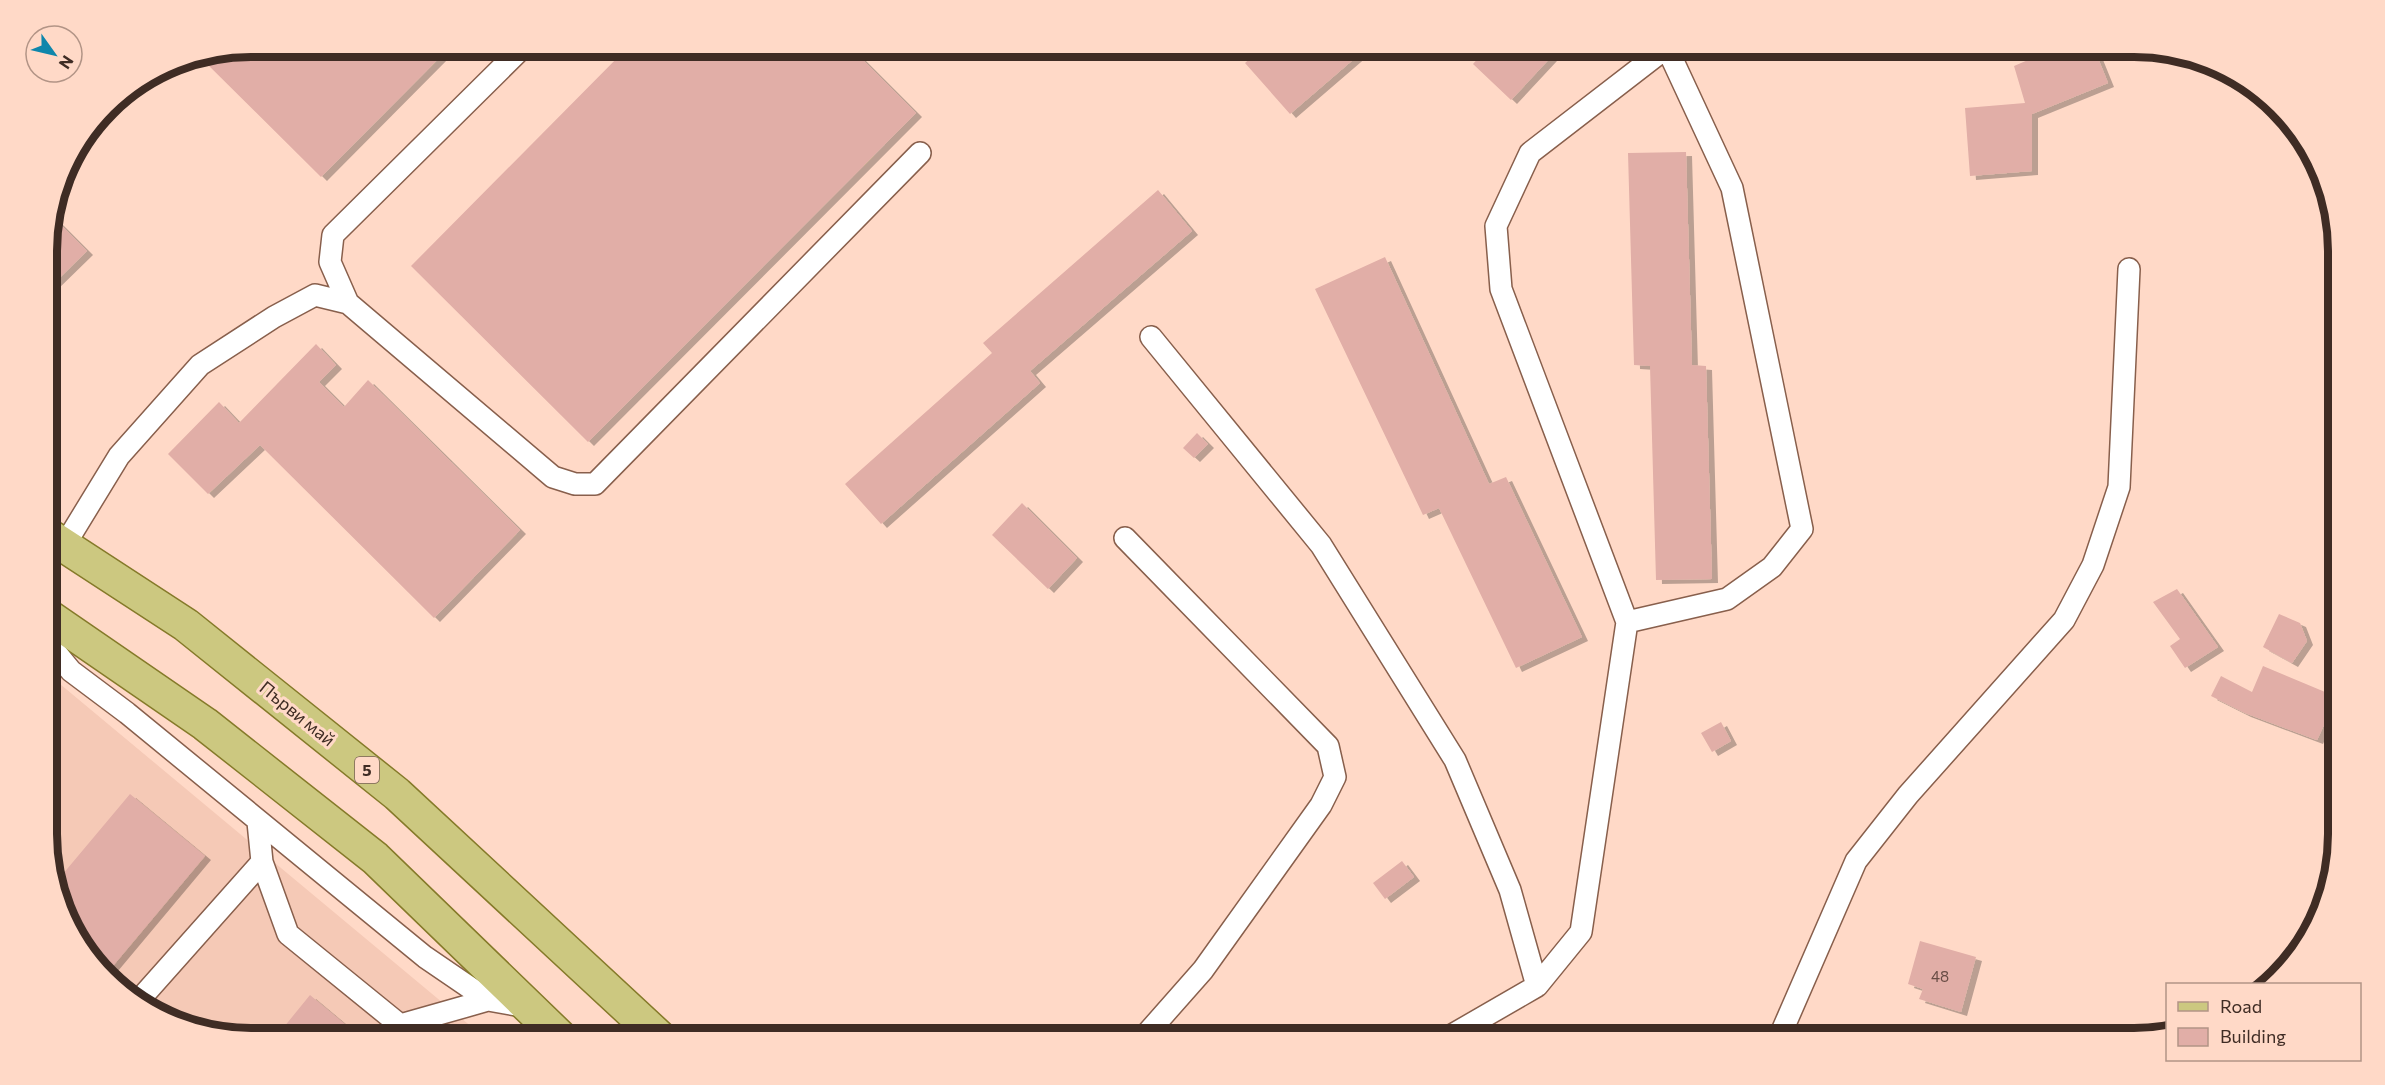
<svg xmlns="http://www.w3.org/2000/svg" width="2385" height="1085" viewBox="0 0 2385 1085" font-family="Commissioner,sans-serif">
	<style>
		.built { fill: #f5c9b6 }
		.building { fill: #e1aea7; filter: url(#shadow) }
		.lines { fill: none; stroke-linecap: round; stroke-linejoin: round }
		.lane-casing { stroke: #885f4c; stroke-width: 24 }
		.primary-casing { stroke: #857a29; stroke-width: 36 }
		.lane { stroke: #fff; stroke-width: 21 }
		.primary { stroke: #ccc880; stroke-width: 33 }
		.labels { text-anchor: middle; stroke-width: 6; stroke-linejoin: round; paint-order: stroke }
		.number-label { font-size: 15px; fill: #684c45 }
		.shield { fill: #ffd9c7; stroke: #796055; stroke-width: 1.5 }
		.shield-label { font-size: 16px; font-weight: bold; fill: #3f2c24 }
		.street-label { font-size: 18px; fill: #3f2c24; stroke: #ffd9c7 }
		.rim { fill: none; stroke: #3f2c24; stroke-width: 8 }
	</style>
	<defs>
		<filter id="shadow"><feDropShadow dx="6" dy="4" stdDeviation="0" flood-color="#0004"/></filter>
	</defs>
	<rect width="100%" height="100%" fill="#ffd9c7"/>
	<path class="built" d="M48,674l437,364h-234l-78,-15 -84,-64 -41,-98z"/>
	<path class="building" d="M251,46h200l-130,131 -121,-120z
		M629,46h220l67,67 -328,329 -177,-176z
		M1264,46h105l-79,68 -45,-51z
		M1489,46h51l11,11 -40,43 -38,-36z
		M2061,46h32l15,37 -76,31v57l-62,5 -5,-68 60,-5 -11,-37z
		M1686,152l6,213 14,1 6,213 -56,1 -6,-214 -16,-1 -6,-212z
		M1158,190l34,41 -162,140 10,12 -159,141 -36,-40 147,-131 -9,-10z
		M53,217l34,34 -40,39v-53z
		M1385,257l104,227 17,-7 76,160 -66,31 -77,-160 -16,7 -108,-226z
		M316,344l20,21 -17,17 25,25 24,-27 152,150 -86,88 -174,-173 -52,49 -40,-40 51,-52 20,21z
		M1197,433l11,11 -14,14 -11,-10z
		M1022,503l55,55 -29,31 -56,-54z
		M2177,589l41,58 -33,21 -15,-22 10,-7 -27,-37z
		M2279,614l21,9 7,18 -15,22 -29,-16z
		M2263,666l74,31 -20,43 -72,-27 -34,-17 10,-20 31,16z
		M1721,722l10,19 -19,11 -11,-19z
		M130,794l75,62 -98,117 -18,-14 -32,-78z
		M1402,861l12,16 -29,22 -12,-16z
		M1920,941l56,16 -15,55 -42,-13 4,-10 -15,-5z
		M310,995l43,36 -6,7h-72z"/>
	<g class="lines">
		<g class="lane-casing">
			<path id="lane" d="M524,46l-191,189 -3,27 18,41 205,174 22,7h20l325,-331
				M1151,337l170,208 134,215 55,130 27,96
				M1125,538l203,208 7,31 -14,28 -118,165 -60,68
				M64,546l55,-90 81,-91 74,-48 41,-22 33,8
				M1627,622l-126,-333 -5,-63 34,-73 136,-105
				M48,643l23,28 56,42 298,244 63,43 40,7
				M258,822l4,40 26,72 112,91 88,-25
				M141,998l121,-136
				M1447,1038l90,-52 44,-54 46,-310 100,-23 45,-32 30,-38 -70,-341 -66,-142
				M1779,1038l77,-177 52,-66 156,-175 29,-55 26,-78 10,-218"/>
		</g>
		<g class="primary-casing">
			<path id="primary" d="M48,535l138,90 211,169 263,244
				M48,616l157,108 170,134 186,180"/>
		</g>
		<use href="#lane" class="lane"/>
		<use href="#primary" class="primary"/>
	</g>
	<g class="labels">
		<g class="number-label">
			<text x="1940" y="982">48</text>
		</g>
		<rect class="shield" x="355" y="757" width="24" height="26" rx="4.5"/>
		<g class="shield-label">
			<text x="367" y="776">5</text>
		</g>
		<g class="street-label">
			<text transform="translate(297 714) rotate(39)" y="6">Първи май</text>
		</g>
	</g>
	<path d="M0 0H2385V1085H0ZM251 57H2134A194 194 0 0 1 2328 251V834A194 194 0 0 1 2134 1028H251A194 194 0 0 1 57 834V251A194 194 0 0 1 251 57Z" fill="#ffd9c7" fill-rule="evenodd"/>
	<path class="rim" d="M251 57H2134A194 194 0 0 1 2328 251V834A194 194 0 0 1 2134 1028H251A194 194 0 0 1 57 834V251A194 194 0 0 1 251 57Z"/>
	<rect x="2166" y="983" width="195" height="78" fill="#ffd9c7" stroke="#b29486" stroke-width="1.5"/>
	<rect x="2178" y="1002" width="30" height="9" fill="#ccc880" stroke="#b29486" stroke-width="1.5"/>
	<text x="2220" y="1013" font-size="18" fill="#3f2c24">Road</text>
	<rect x="2178" y="1028" width="30" height="18" fill="#e1aea7" stroke="#b29486" stroke-width="1.5"/>
	<text x="2220" y="1043" font-size="18" fill="#3f2c24">Building</text>
	<g transform="translate(54 54) rotate(124)"><circle r="28" fill="#ffd9c7" stroke="#b29486" stroke-width="1.5"/>
	<path d="M0-4.5L10 22L0 15L-10 22Z" fill="#0f86ab"/>
	<text y="-9" font-size="16" font-weight="bold" text-anchor="middle" fill="#3f2c24">N</text>
	</g>
</svg>
